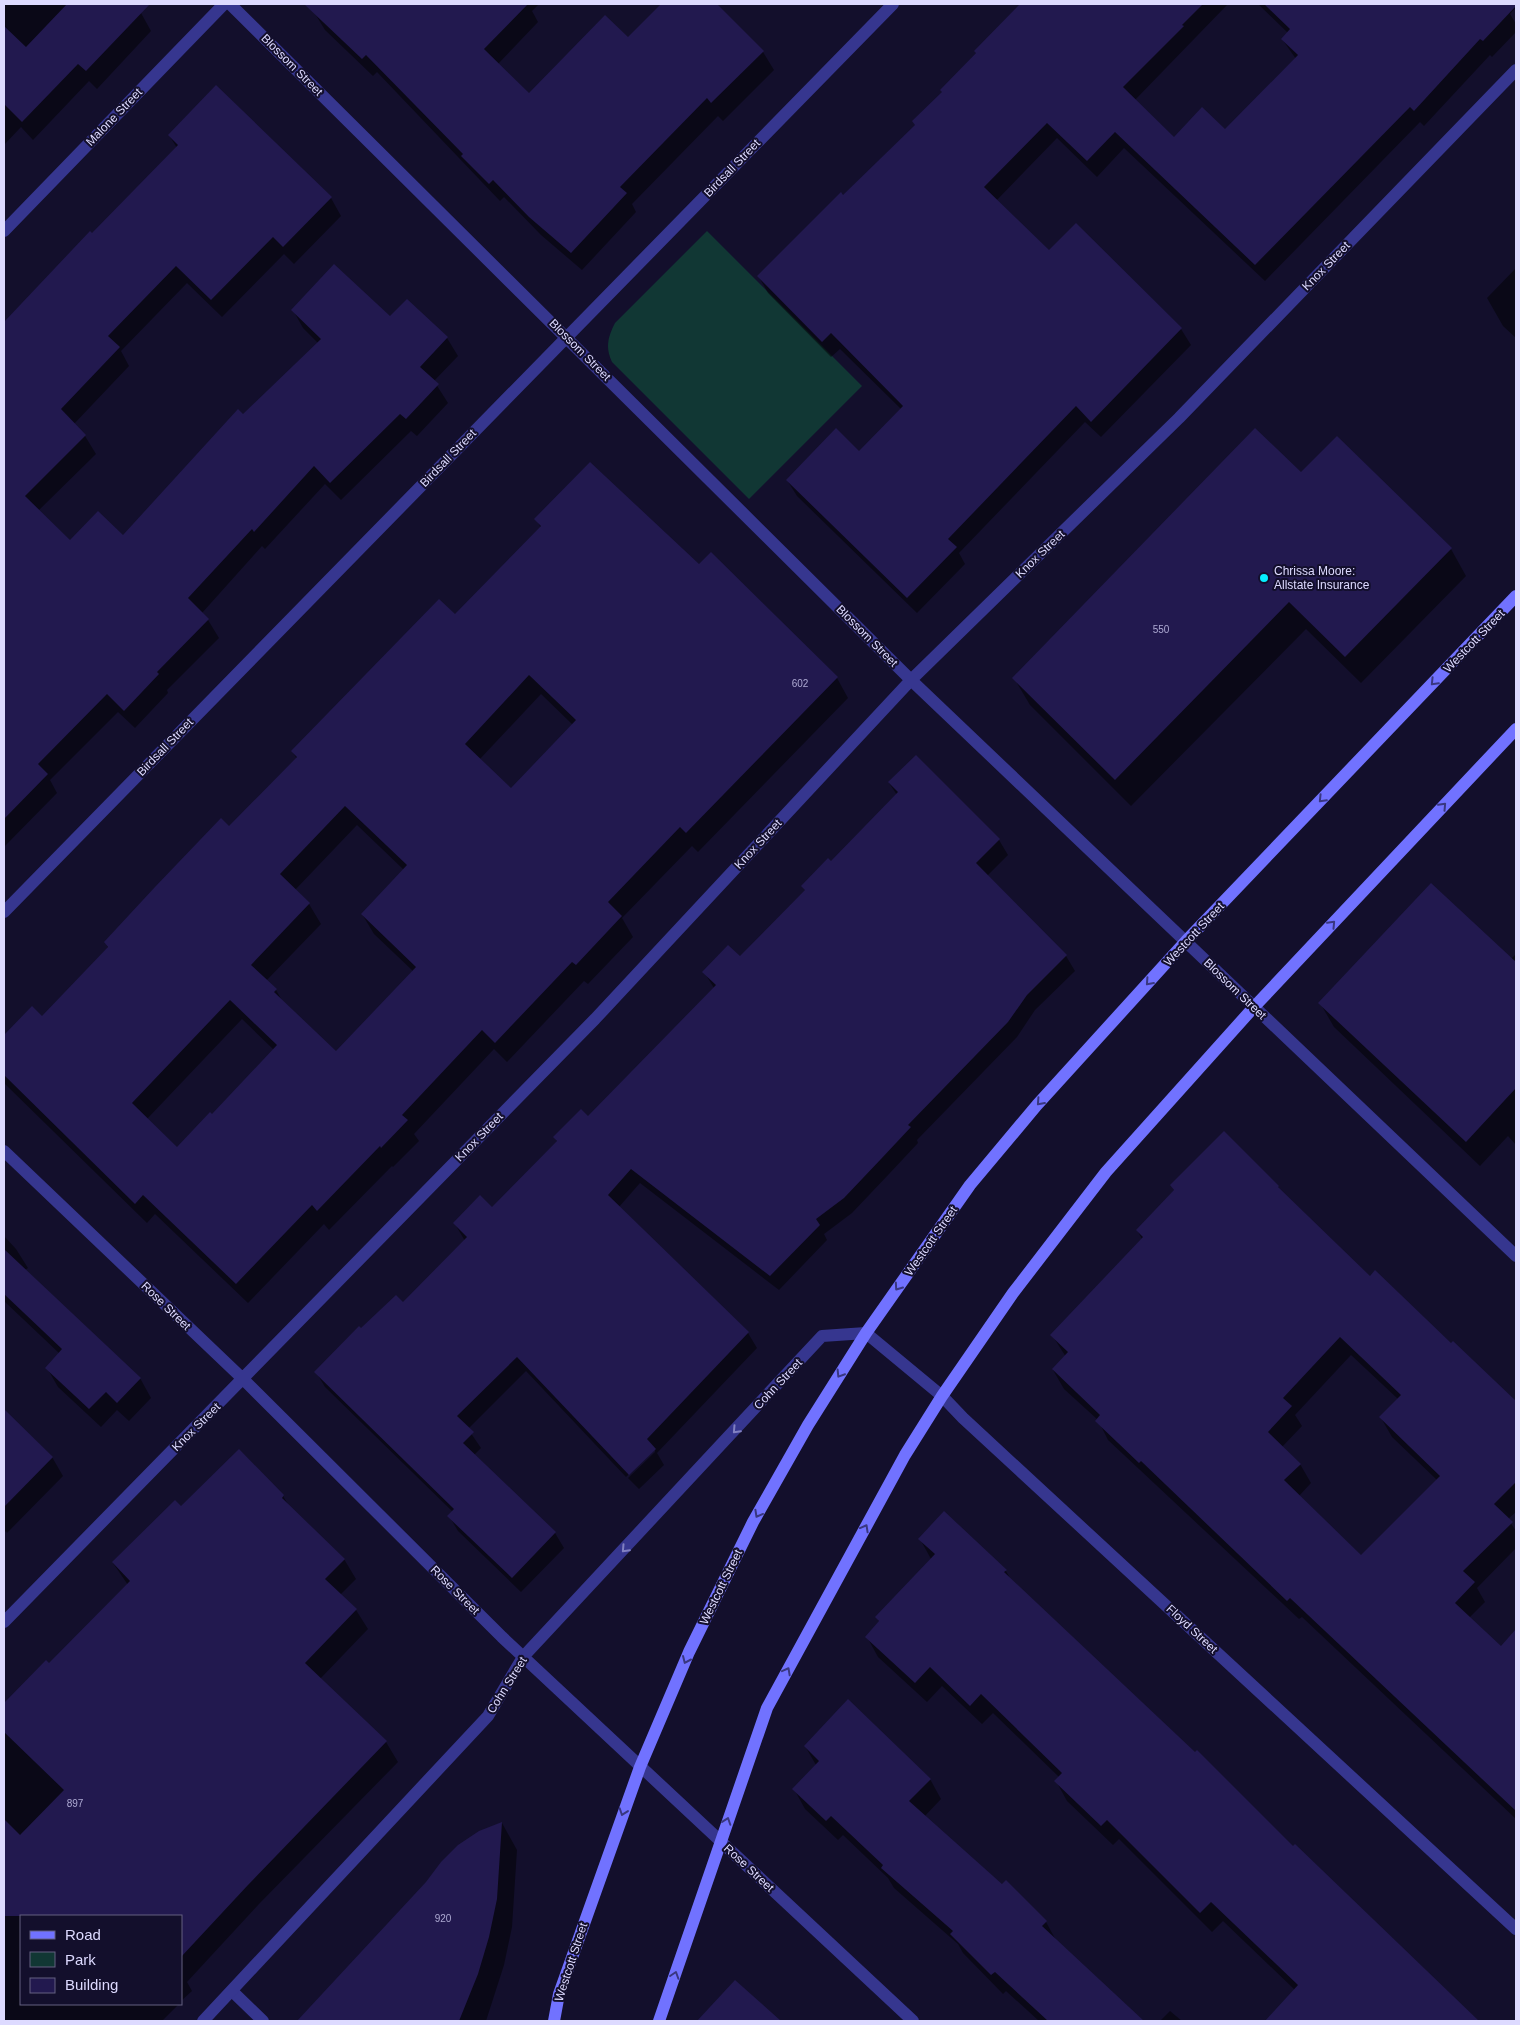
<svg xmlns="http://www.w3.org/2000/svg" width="1520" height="2025" viewBox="0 0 1520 2025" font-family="Arial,sans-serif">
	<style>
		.green { fill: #113734 }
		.shadow { fill: #0007; fill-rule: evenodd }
		.building { fill: #22194f; fill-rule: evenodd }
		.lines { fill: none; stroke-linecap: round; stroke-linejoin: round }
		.lane { stroke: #36368f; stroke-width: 12 }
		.street { stroke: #36368f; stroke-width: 12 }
		.secondary { stroke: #7172ff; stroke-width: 12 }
		.oneway { stroke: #393780 }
		.oneway2 { stroke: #8180c1 }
		.poi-dot { fill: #06eeff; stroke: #130f2c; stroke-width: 2 }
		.labels { text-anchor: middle; stroke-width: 4; stroke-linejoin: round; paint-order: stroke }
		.number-label { font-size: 10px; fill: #aeaad3 }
		.street-label { font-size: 12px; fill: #dddaff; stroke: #130f2c }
		.poi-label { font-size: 12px; fill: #dddaff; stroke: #130f2c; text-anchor: start }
	</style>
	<rect width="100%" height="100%" fill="#130f2c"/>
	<path class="green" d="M707,231l155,155 -113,113 -137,-137c-7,-15 -4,-25 3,-39z"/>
	<path class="shadow" d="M4,4h127l10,9 10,18 -54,58 -8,-8 -56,59 -12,-13 -17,18z
		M322,4h217l-7,7 6,11 -40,42 31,31 99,-56 35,-35h52l48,48 11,18 -51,51 -5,-5 -86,88 4,8 -54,58 -41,-35 -37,-38 -4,4 -123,-129 -4,4 -48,-46 -11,-18z
		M1026,4h202l-94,97 40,38 51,-8 71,-72 -14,-20 6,-6 -30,-29h258v3l-6,7 6,10v8l-24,25 -2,-2 -66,71 -4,-4 -155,159 -141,-133 -27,29 -40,-39 -61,63 53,51 27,-27 105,104 10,16 -90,92 -16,-15 -126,131 6,11 -48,49 -120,-117 -10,-16 72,-27 42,-44 -61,-60 -9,8 -63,-64 -9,-16 156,-151 28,-34 -1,-2 57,-62 2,2z
		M169,135l162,63 10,18 -47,48 -10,-10 -62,63 -35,-34 -66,68 8,15 -55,58 11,12 11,18 -58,57 32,31 53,-5 195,-194 -15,-15 -10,-18 97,8 17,-18 40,38 11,18 -24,25 14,22 -31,33 -6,-5 -70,69 -16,-16 -60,65 -3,-3 -60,67 6,7 11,18 -52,52 1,3 -33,35 -17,-16 -68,68 7,13 -53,54v-235l7,-7 -7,-7v-275l86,-90 2,2 85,-87z
		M1516,268v70l-13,-12 -16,-28z
		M536,519l163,47 12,-12 126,124 11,20 -150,154 -6,-6 -70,72 11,19 -45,47 -4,-3 -77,81 -13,-13 -80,85 5,7 -26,26 -1,-1 -63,64 -5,-6 -76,79 -93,-89 -8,9 -143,-140v-46l28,-29 10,10 66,-70 -3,-6 124,-114 68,-69 -5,-8 163,-135 86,-88zM541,694l32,31 -62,65 -32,-30zM357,825l47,45 -42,44 12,20 40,38 -78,81 -52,-49 -8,-14 -10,-9 55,-57 -12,-20 -14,-14zM242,1019l32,31 -62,66 -35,33 -30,-30z
		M1451,549l15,27 -105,107 -55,-54 -175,177 -101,-101 -16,-27z
		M916,756l83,84 9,15 -21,21 79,80 9,15 -40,39 -18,27 -100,103 1,3 -29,31 -37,39 -28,21 3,6 -48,50 -139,-107 -21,24 129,126 9,15 -100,105 7,12 -25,24 -11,-11 27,-26v-3l-29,28 -100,-106 -58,58 13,19 -7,7 81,78 9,15 -43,44 -63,-61 -9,-15 4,-4 -128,-125 -9,-15 45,-42 42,-26 62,-63 -10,-17 37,-15 65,-67 -2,-4 33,-20 126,-130 -10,-16 36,-14 66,-67 -3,-5 28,-23 66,-68 -8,-12z
		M1516,954v191l-8,-9 -28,30 -146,-139 -14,-24 191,-44z
		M1171,1185l107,2 4,7 88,83 146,125v110l-8,7 8,12v17l-39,40 8,14 -16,16 32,29 15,-16v188l-214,-202 -3,2 -191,-179 -10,-20 -34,-31 -11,-19 13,-13 -14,-22 90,-96 -5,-9 38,-38zM1351,1355l47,44 -17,19 11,19 45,43 -76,76 -62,-60 12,-13 -11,-19 -18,-17 20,-21 -7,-11z
		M4,1236l12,13 12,19 -3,2 115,108 11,20 -22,23 -12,-11 -16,17 -43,-40 -11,-19 13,-14 -56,-53z
		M4,1410l48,47 11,19 -56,57 -1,-2 -2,2z
		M283,1496l6,10 55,53 12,20 -16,16 16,15 12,19 -48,50 66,63 12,20 -139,142 -72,78 5,9 -11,10v-85h-160v88h158l-17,17h-158v-316l42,-43 3,3 79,-80 -15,-22 68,-55z
		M944,1513l62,58 6,11 281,266 2,-2 183,175h-195l-6,-11 18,-20 -72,-69 -11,11 -93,-93 -6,6 -46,-44 -11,-20 3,-4 -66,-64 -11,11 -40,-38 -15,16 -49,-45 -11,-20 13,-14 -3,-5 54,-59 -11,-20z
		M805,1746l125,33 11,20 -17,18 122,105 11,20 85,79h-103l-33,-30 -3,3 -40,-41 -5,-9 -64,-56 -6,-10 -45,-43 -5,5 -33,-31 -11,-20 22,-24z
		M502,1823l15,27 -5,77 -8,38 -18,56h-188l129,-138z
		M735,1981l44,40h-78l-1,-1z
		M1170,2011l12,10h-22z"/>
	<path class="building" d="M67,4h83l-64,67 -8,-7 -56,58 -18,-18v-78l22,21z
		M304,4h224l-44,45 45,44 76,-78 23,22 33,-33h56l47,47 -53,52 -4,-5 -87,89 7,6 -56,60 -42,-36 -36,-37 -4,4 -28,-28 2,-2 -97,-99 -4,4z
		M1020,4h183l-21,21 2,1 -61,61 51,50 28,-30 23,22 73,-74 -17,-16 9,-10 -26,-25h252v2l-33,35 -3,-2 -66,72 -4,-4 -155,158 -140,-133 -28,29 -40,-38 -63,64 65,63 27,-27 106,105 -91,94 -15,-16 -128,133 9,8 -50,51 -121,-118 50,-52 23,23 44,-45 -72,-73 -9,9 -65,-66 84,-84 2,3 72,-70 -3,-4 30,-29 -2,-2 36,-37 -2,-2z
		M216,85l116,112 -49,50 -10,-10 -62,63 -35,-34 -68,70 12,11 -59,62 25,26 -61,61 45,44 28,-29 25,24 115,-126 5,5 78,-75 -30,-29 43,-46 56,52 17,-17 41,38 -28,30 19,17 -33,35 -6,-5 -70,69 -16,-17 -60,66 -2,-3 -64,69 21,21 -52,53 2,2 -35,37 -17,-17 -69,70 10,10 -44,45v-497l86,-91 2,2 86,-88 -10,-10z
		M1255,428l46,44 36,-36 115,112 -107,109 -56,-55 -174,178 -103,-102z
		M590,462l109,102 12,-12 127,125 -152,156 -6,-6 -72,75 14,14 -46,49 -4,-3 -77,81 -13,-13 -80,85 6,5 -27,28 -1,-2 -63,65 -5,-6 -76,79 -93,-89 -8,9 -131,-129v-40l28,-29 10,10 66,-69 -4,-5 51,-55 66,-69 8,8 68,-69 -6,-6 148,-152 16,15 86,-88 -7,-7zM529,675l47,45 -65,68 -46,-44zM345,806l62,59 -46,49 55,53 -80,84 -62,-59 3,-3 -26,-24 59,-62 -30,-29zM230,1000l47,45 -65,69 -2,-2 -33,35 -45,-44z
		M916,755l84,84 -24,24 91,92 -40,40 -19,27 -100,103 3,2 -30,32 -37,39 -28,21 4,6 -50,51 -139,-107 -23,26 141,137 -102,107 9,10 -27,26 -112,-118 -60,59 17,16 -11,11 93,89 -44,46 -65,-62 7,-7 -140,-137 45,-46 2,2 35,-33 7,7 64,-65 -14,-14 27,-28 12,12 65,-66 -4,-4 28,-28 7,7 128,-131 -14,-13 26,-27 12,11 65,-66 -4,-4 27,-28 3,3 67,-69 -10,-10z
		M1431,883l85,79v126l-50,54 -148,-139z
		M1224,1131l55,55 -1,1 92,89 5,-6 76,73 2,-2 63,60v81l-22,22 19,18 -50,49 12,11 -20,21 46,43 15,-17v182l-226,-213 -3,3 -146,-140 -2,2 -44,-42 5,-6 -48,-46 16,-17 -18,-17 93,-98 -7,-7 38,-40 -4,-5zM1340,1337l61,58 -22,22 61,59 -79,79 -77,-75 17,-16 -33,-32 24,-26 -9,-8z
		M4,1249l137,129 -24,25 -11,-11 -17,17 -44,-41 17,-19 -58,-55z
		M4,1409l49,48 -49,50z
		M239,1449l45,46 -2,3 63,61 -20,20 32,30 -52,54 82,78 -139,144 -67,72v-41h-177v-97l16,16 44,-45 -60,-58v-29l42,-43 3,3 81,-82 -18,-19 63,-62 6,6z
		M944,1511l63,59 -3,2 191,180 2,-2 96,96 2,-2 184,177h-214l33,-36 -87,-83 -11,11 -93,-93 -6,6 -47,-45 8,-8 -81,-79 -11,12 -40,-39 -15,16 -50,-46 14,-16 -4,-4 60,-63 -17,-15z
		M848,1699l83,80 -22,22 93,83 4,-4 41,41 -5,5 102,95h-96l-53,-49 -4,3 -41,-41 3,-3 -72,-63 2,-3 -52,-49 -5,5 -34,-32 27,-28 -15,-15z
		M502,1822l-5,77 -8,38 -11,37 -19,47h-162l129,-139 15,-20 17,-17 21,-14z
		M735,1980l46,41h-84z"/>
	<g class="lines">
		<path class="lane" d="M232,1991l31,30"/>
		<path class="street" d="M230,4l681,676 605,576
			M4,231l220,-227
			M4,912l889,-908
			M4,1151l239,228 259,258 411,384
			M4,1622l591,-603 316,-339 268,-262 337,-348
			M203,2021l285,-305 35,-59 299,-321 44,-3 76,63 21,22 553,511"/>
		<path class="secondary" d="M554,2021l5,-27 81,-227 49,-115 64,-130 55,-97 58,-92 104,-148 67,-80 149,-164 330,-345
			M659,2021l108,-313 138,-253 37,-59 71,-103 93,-121 148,-165 262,-278"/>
	</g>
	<defs><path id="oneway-chevron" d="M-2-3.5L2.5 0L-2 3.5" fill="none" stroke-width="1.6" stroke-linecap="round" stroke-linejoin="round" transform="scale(1.25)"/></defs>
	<g class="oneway">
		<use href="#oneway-chevron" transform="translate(1434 682) rotate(134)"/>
		<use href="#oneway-chevron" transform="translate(1322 799) rotate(134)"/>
		<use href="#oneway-chevron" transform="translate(1443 806) rotate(-47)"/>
		<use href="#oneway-chevron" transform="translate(1332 924) rotate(-47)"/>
		<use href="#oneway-chevron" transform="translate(1149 982) rotate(132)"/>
		<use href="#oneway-chevron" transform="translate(1040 1102) rotate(132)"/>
		<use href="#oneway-chevron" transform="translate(898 1287) rotate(125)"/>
		<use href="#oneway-chevron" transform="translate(840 1374) rotate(122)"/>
		<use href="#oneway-chevron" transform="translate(758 1514) rotate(119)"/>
		<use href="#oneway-chevron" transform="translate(865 1528) rotate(-61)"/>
		<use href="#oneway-chevron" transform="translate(686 1660) rotate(114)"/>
		<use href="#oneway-chevron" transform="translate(787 1671) rotate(-62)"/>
		<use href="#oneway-chevron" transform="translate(623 1812) rotate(109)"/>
		<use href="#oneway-chevron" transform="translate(727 1821) rotate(-71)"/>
		<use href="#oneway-chevron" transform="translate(675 1975) rotate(-72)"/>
	</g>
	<g class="oneway2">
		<use href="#oneway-chevron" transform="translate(736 1430) rotate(133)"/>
		<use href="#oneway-chevron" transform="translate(625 1549) rotate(133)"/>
	</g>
	<circle class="poi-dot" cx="1264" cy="578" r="5"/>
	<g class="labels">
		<g class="number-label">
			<text x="1161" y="633">550</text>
			<text x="800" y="687">602</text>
			<text x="75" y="1807">897</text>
			<text x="443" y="1922">920</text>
		</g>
		<g class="street-label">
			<text transform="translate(292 65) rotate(45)" y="4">Blossom Street</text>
			<text transform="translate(114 117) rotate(-46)" y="4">Malone Street</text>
			<text transform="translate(732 168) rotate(-46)" y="4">Birdsall Street</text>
			<text transform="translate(1326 266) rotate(-46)" y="4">Knox Street</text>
			<text transform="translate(580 350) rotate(45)" y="4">Blossom Street</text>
			<text transform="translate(448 458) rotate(-46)" y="4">Birdsall Street</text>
			<text transform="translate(1040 554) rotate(-44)" y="4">Knox Street</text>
			<text transform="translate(867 636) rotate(45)" y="4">Blossom Street</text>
			<text transform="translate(1474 641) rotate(-46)" y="4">Westcott Street</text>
			<text transform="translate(165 747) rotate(-46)" y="4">Birdsall Street</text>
			<text transform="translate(758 844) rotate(-47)" y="4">Knox Street</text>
			<text transform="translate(1194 934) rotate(-47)" y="4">Westcott Street</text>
			<text transform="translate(1235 989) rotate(44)" y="4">Blossom Street</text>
			<text transform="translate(479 1137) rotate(-46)" y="4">Knox Street</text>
			<text transform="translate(931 1241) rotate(-55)" y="4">Westcott Street</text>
			<text transform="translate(166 1306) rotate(44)" y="4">Rose Street</text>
			<text transform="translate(778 1384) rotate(-47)" y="4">Cohn Street</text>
			<text transform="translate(196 1427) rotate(-45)" y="4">Knox Street</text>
			<text transform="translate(721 1587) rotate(-64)" y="4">Westcott Street</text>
			<text transform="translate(455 1590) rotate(45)" y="4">Rose Street</text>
			<text transform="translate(1192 1629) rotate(43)" y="4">Floyd Street</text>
			<text transform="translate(507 1685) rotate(-58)" y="4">Cohn Street</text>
			<text transform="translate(749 1868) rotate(43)" y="4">Rose Street</text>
			<text transform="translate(571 1962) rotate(-72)" y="4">Westcott Street</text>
		</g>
		<g class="poi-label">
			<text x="1274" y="575">Chrissa Moore:<tspan x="1274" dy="14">Allstate Insurance</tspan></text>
		</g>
	</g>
	<rect width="1520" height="2025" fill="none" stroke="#dddaff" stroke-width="10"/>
	<rect x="20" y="1915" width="162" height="90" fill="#130f2c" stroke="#646080"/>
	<rect x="30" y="1931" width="25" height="8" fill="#7172ff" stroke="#646080"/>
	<text x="65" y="1940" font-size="15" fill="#dddaff">Road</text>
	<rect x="30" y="1952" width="25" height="15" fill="#113734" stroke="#646080"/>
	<text x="65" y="1965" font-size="15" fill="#dddaff">Park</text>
	<rect x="30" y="1978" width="25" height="15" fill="#22194f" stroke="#646080"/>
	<text x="65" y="1990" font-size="15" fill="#dddaff">Building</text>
</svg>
